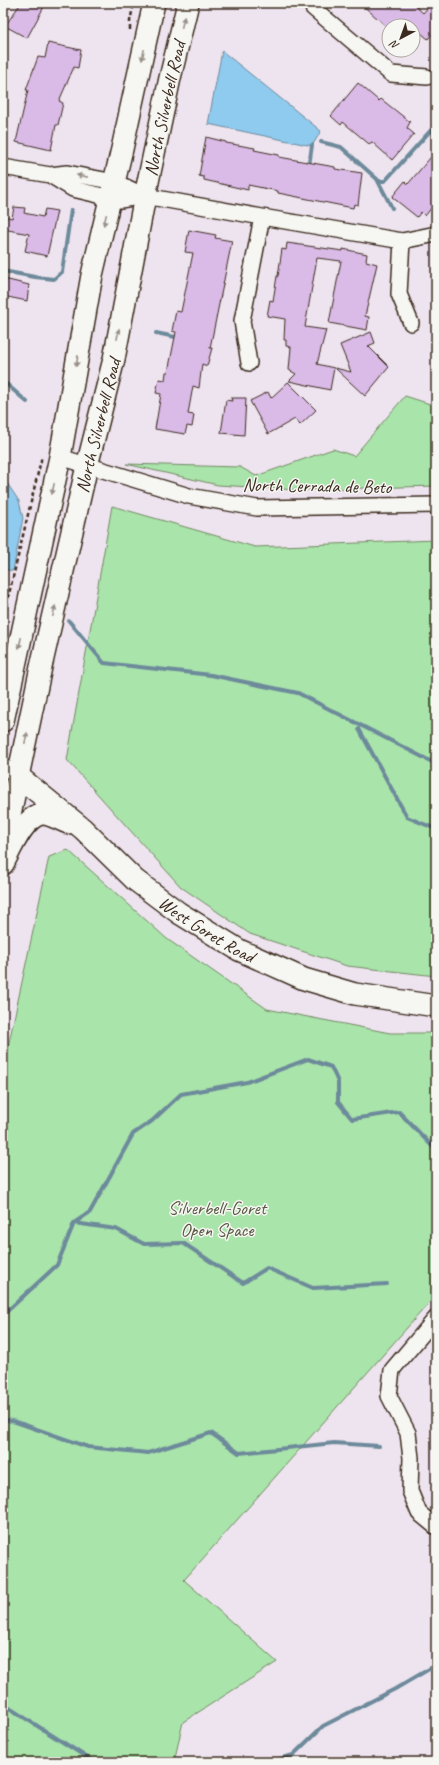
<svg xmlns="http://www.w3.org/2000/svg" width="439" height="1765" viewBox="0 0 439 1765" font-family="Caveat,sans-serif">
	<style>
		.green { fill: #a9e4aa; stroke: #728764 }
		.water { fill: #8fcaef; stroke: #6d8a9b }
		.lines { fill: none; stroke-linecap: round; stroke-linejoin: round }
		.stream { stroke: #6d8a9b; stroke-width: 4 }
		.building { fill: #dabae7; stroke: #3b2a1e }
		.street-casing { stroke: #3b2a1e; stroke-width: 18 }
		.secondary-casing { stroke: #3b2a1e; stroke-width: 24 }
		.path { stroke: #3b2a1e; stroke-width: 2.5; stroke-dasharray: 4 3; stroke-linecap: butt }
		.street { stroke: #f6f6f2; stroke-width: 15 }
		.secondary { stroke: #f6f6f2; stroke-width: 21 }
		.oneway { fill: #989088 }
		.labels { text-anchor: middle; stroke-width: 3; stroke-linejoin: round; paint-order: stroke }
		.street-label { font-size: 19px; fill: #3b2a1e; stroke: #f6f6f2 }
		.park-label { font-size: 19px; fill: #565841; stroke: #f6f6f2 }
	</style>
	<rect width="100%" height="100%" fill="#eee4ef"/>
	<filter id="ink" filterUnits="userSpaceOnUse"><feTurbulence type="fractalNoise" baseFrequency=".025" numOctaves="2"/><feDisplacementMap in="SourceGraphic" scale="8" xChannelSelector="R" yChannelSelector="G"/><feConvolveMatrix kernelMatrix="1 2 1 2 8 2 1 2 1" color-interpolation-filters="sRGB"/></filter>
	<g filter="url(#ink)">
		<path class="green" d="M405,396l25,8 6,-7v89l-139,4 -79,-5 -92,-21 114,3 16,9 77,-27 21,7z
			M112,506l143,41 181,-7v436l-89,-10 -97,-32 -69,-47 -114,-127z
			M68,850l99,89 100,70 123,24h46v262l-252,285 93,82 -94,60 -9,40h-171v-692l46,-213z"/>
		<path class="water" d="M222,51l99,80 -9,15 -104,-22z
			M3,477l16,24 4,17 -10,53 -10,-2z"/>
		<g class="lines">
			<path class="stream" d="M321,142l20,5 36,32 15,29
				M309,166l3,-21
				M378,181h7l46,-51 5,5
				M3,271l32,6 19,2 8,-7 9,-62
				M156,333l24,5
				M3,381l24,21
				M69,621l35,42 107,12 87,18 138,71
				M359,729l48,88 29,12
				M74,1223l42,6 28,15 39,-1 60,40 24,-15 46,20 74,-4
				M3,1315l54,-50 17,-42 16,-11 43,-78 19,-13 29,-27 66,-12 61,-23 23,8 7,15v20l14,17 47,-7 37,38
				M3,1419l13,3 72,25 60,6 63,-20 28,20 95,-10 45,3
				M3,1704l91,58
				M270,1762l23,-7 30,-29 72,-37 41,-24"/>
		</g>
		<path class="building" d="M21,3h25l-19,35 -22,-12z
			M360,3h52l11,10 9,-10h4v27l-8,9 -21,-18 -4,5h-17z
			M48,43l33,7 -3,18 -4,-1 -15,34 4,2 -5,22h-2l-5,25 -35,-8 12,-52h-2l12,-33 7,1z
			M358,83l21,18 2,-2 29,23 -3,6 7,6 -22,26 -20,-18 -3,2 -26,-22 -2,3 -10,-9z
			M206,137l20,5v1l29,5 -1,2 25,5v2l56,10v2l27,4 -4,32 -4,-1 -1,4 -75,-15v-2l-30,-6v5l-44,-10v-3l-5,-1z
			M436,151v51l-11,14 -4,-4 -4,5 -25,-20 13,-16 3,3z
			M14,207l11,1 -1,5 19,4 2,-8 12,2 -10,45 -22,-5 4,-17 -26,-5 1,-13 8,2z
			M189,230l27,5 -1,3 17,3 -22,107h2l-5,18 -5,-2 -3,24 -6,-2 -5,28 6,1 -2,12 -5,-1 -2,8 -30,-5 6,-35 -5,-1 3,-14 6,1 1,-8h2l8,-40 -4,-1 4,-20 5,1 12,-59 -8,-1z
			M287,243l56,8v-2l24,5 -1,7 11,3 -12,52 4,1 -2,13 -38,-7 12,-62 -24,-3 -12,69 21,3 -9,34 17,4 -4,22 -41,-9 7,-7 -7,-4 2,-23 -5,-1v-6h-2l1,-21 -18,-3 3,-16 3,1 4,-25h1l4,-27 4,1z
			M4,279l25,6 -2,16 -24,-5z
			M371,332l4,11 -7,3 21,21 -24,29 -30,-28 16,4 -11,-27z
			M288,382l28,28 -16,15 -5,-6 -27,15 -18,-33 18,-9 3,6z
			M231,398h15l-2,37 -23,-2 5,-33 6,1z"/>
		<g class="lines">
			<g class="street-casing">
				<path id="street" d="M312,3l1,5 78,66 36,3
					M3,167l47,8 17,-2 48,9 30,14
					M50,175l23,14 38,9 9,2 25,-4 117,21 -20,104 7,42
					M262,217l140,24 34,-7
					M402,241l-3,53 12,29
					M60,457l129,39 68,12 179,-3
					M3,766l15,10
					M436,1318l-44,52 -3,26 19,37 3,25 -1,33 9,22 17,14"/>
			</g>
			<g class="secondary-casing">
				<g id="secondary">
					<path d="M3,721l57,-264 32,-182 30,-126 32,-146"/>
					<path id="s1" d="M18,776l65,53 52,51 44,33 60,37 65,29 51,15 81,12"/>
					<path id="s2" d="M3,848l38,-181 46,-201 27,-107 31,-163 25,-118 18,-75"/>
					<path d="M3,864c8,-15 20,-46 38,-50 8,-1 19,6 27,9"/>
				</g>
			</g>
			<path class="path" d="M130,30v-9l4,-18
				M3,619l39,-163"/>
			<use href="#street" class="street"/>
			<use href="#secondary" class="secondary"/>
		</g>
		<defs><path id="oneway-solid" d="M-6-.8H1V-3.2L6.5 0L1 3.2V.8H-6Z"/></defs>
		<g class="oneway">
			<use href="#oneway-solid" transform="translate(183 22) rotate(-76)"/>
			<use href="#oneway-solid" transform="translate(143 55) rotate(102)"/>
			<use href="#oneway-solid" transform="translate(82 176) rotate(-169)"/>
			<use href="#oneway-solid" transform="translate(105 220) rotate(104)"/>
			<use href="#oneway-solid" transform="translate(118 334) rotate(-79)"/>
			<use href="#oneway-solid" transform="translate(77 361) rotate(100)"/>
			<use href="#oneway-solid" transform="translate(53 489) rotate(102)"/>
			<use href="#oneway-solid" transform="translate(54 611) rotate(-77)"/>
			<use href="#oneway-solid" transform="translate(20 643) rotate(102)"/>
			<use href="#oneway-solid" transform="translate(26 738) rotate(-78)"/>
		</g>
	</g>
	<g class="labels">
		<g class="street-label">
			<text dy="7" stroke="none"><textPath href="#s2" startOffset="757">North Silverbell Road</textPath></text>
			<text dy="7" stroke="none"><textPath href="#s2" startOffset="433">North Silverbell Road</textPath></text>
			<text transform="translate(317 485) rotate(1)" y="7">North Cerrada de Beto</text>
			<text dy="7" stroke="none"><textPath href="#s1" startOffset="244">West Goret Road</textPath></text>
		</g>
		<g class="park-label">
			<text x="217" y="1214">Silverbell-Goret<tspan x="217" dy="22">Open Space</tspan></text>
		</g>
	</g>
	<rect width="439" height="1765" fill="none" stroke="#f6f6f2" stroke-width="16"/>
	<rect x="8" y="8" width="423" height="1749" fill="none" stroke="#3b2a1e" stroke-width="1.5" filter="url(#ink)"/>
	<g transform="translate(401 38) rotate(221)"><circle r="19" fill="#f6f6f2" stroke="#aba49d"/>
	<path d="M0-3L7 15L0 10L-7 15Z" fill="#3b2a1e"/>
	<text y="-6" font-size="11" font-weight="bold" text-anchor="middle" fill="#3b2a1e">N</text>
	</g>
</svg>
